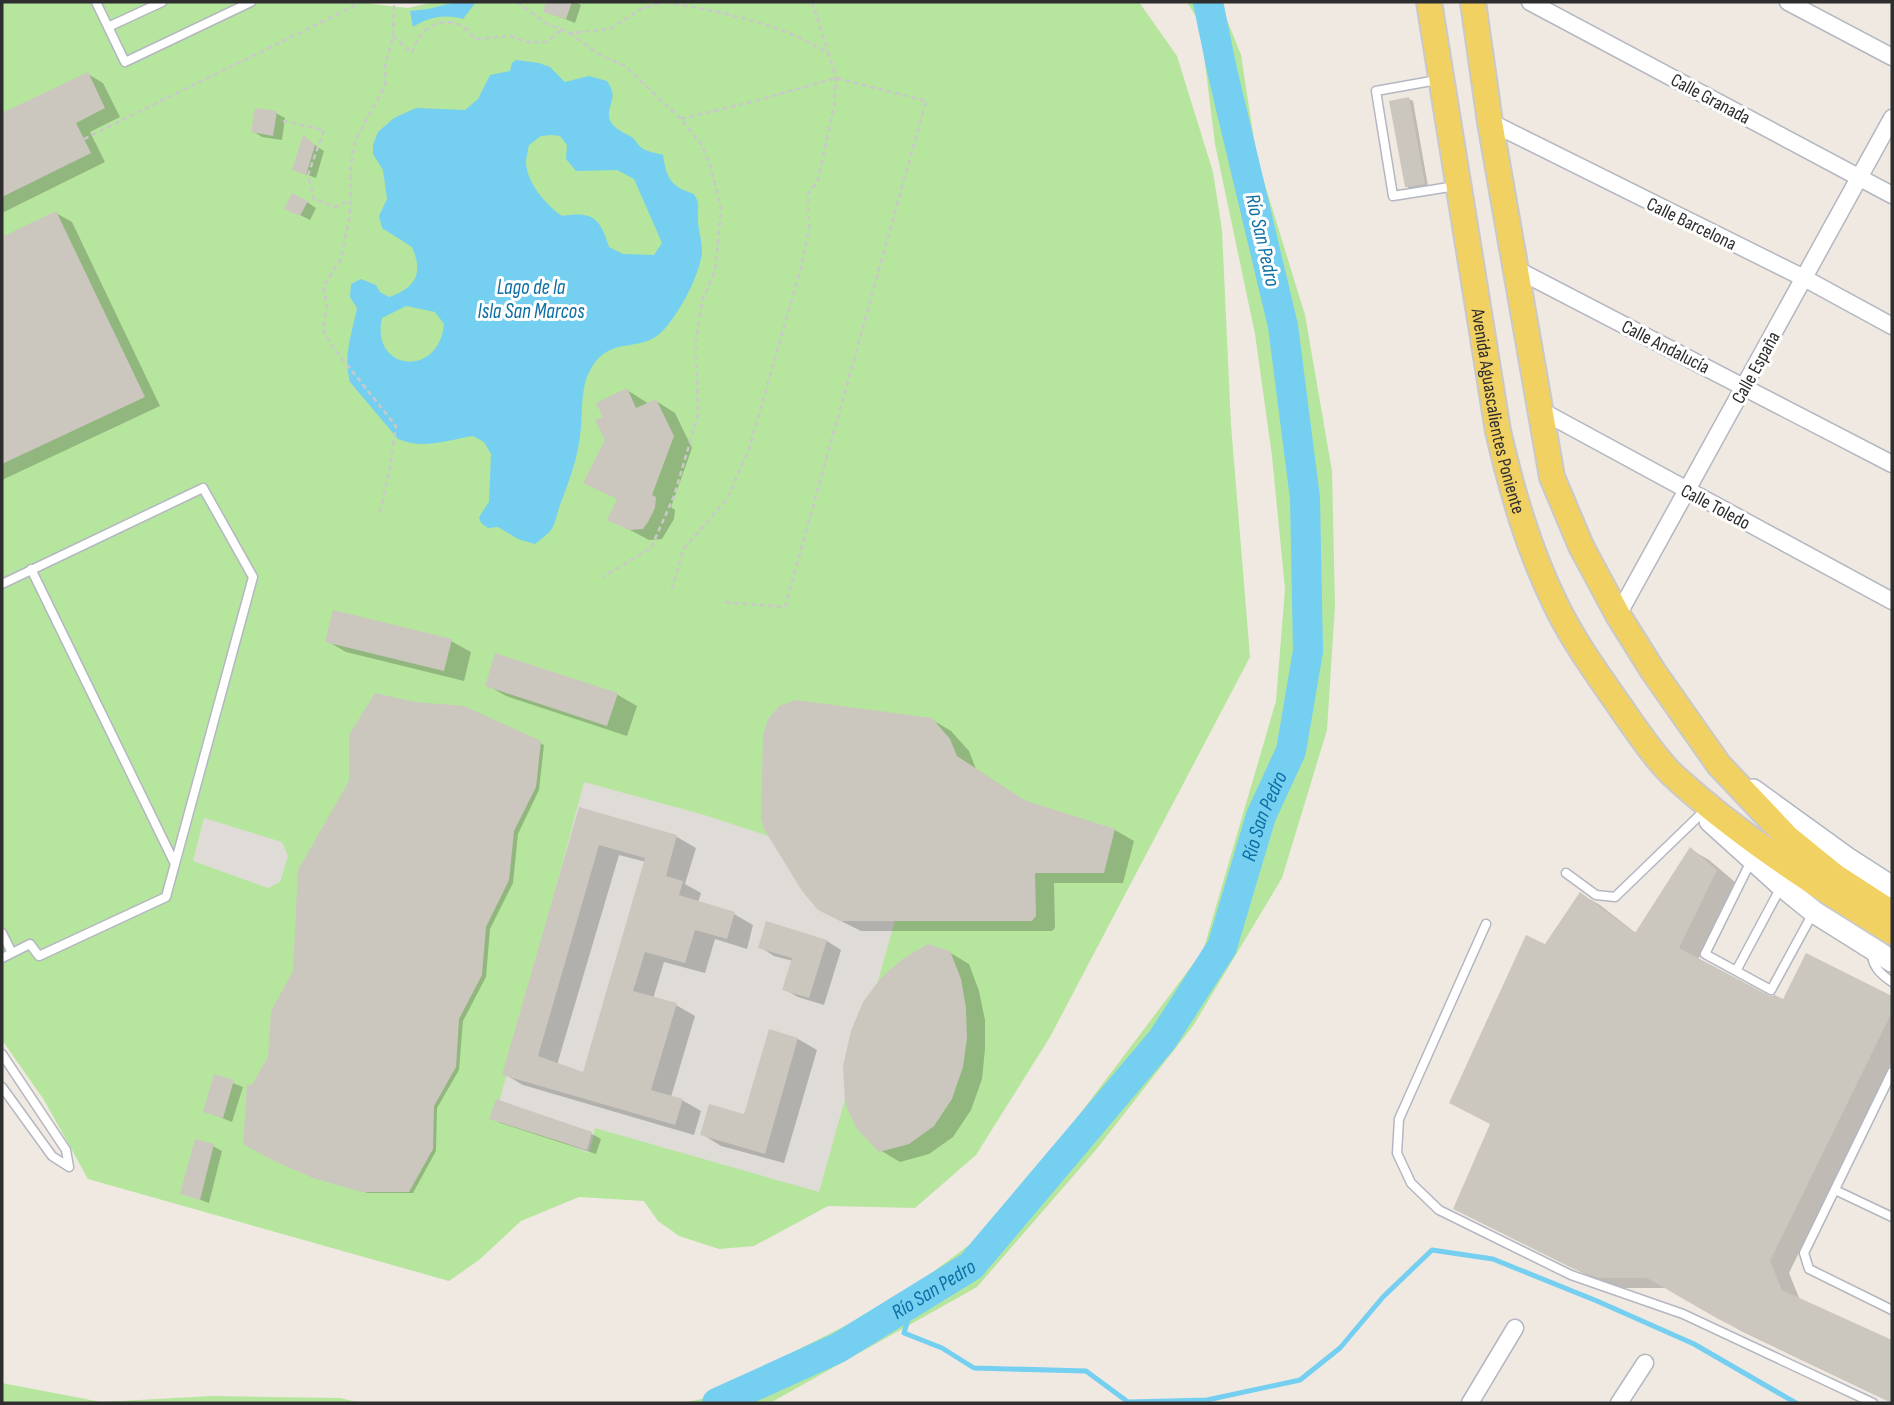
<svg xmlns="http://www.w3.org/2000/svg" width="1894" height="1405" viewBox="0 0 1894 1405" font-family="'Sofia Sans Condensed',sans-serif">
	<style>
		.green { fill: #b6e59e }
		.plaza { fill: #dfdcd8 }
		.water { fill: #75cff0; fill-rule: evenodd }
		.shadow { fill: #0003; fill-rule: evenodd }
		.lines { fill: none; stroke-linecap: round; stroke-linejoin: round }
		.stream { stroke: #75cff0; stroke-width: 5 }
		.river { stroke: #75cff0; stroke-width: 30 }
		.building { fill: #cbc7bf; fill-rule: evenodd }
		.lane-casing { stroke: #b4b7c1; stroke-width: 11 }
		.street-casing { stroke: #b4b7c1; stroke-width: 19 }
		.secondary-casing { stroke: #b4b7c1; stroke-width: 24 }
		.primary-casing { stroke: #c9c9c9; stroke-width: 28 }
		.path { stroke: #c9c9c9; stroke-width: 2.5; stroke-dasharray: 5 3.5; stroke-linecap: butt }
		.lane { stroke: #fff; stroke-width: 8 }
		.street { stroke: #fff; stroke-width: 16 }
		.secondary { stroke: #fff; stroke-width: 21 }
		.primary { stroke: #f2d163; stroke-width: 24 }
		.labels { text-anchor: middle; stroke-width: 6; stroke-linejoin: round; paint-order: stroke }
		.street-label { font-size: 19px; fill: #2e2e2e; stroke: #fff }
		.water-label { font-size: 21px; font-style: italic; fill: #0d6fa3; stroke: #fff }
	</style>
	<rect width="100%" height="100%" fill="#efe9e1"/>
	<path class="green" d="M2,2h369l1,2 36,4 26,-6h705l38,54 36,116 9,58 9,195 19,232 -200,380 -74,118 -61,53 -87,-2 -74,40 -35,3 -40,-13 -21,-15 -14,-20 -65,-4 -58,24 -42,39 -30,21 -361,-102 -44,-79 -42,-60z
		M1187,2h33l21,53 16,104 48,156 27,156 3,135 -8,124 -45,148 -89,148 -98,125 -118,136 -207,116h-88l19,-4 193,-98 102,-76 207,-274 73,-250 9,-112 -13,-133 -17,-122 -40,-190 -15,-121z
		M2,1383l99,19 112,-6 127,2 21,5h-359z"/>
	<path class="plaza" d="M584,782l117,32 205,67 -87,311 -224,-64 -6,25 -93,-39z
		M204,818l78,24 6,14 -8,26 -12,6 -75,-27z"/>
	<path class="water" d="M456,2h20l-13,17c-19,-5 -34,-2 -50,8l-3,-16 18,-2z
		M516,60l23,3 11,4 15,15 24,-6 18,5c10,15 4,17 2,32 -1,13 12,18 21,23 6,3 7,9 12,12 4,4 16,5 21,7 4,24 7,31 31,39 7,12 3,13 4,25 0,11 4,21 4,32 -1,23 -26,70 -44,84 -18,15 -44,4 -62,26 -16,20 -13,43 -15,66 -2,28 -11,52 -21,78 -3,7 -4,18 -9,25 -4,5 -10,9 -16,14l-17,-5 -20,-12 -10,1 -7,-5 -2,-6 10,-15 2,-48 -7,-12 -11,-6c-25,4 -51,14 -75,3l-48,-57c-7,-26 2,-49 7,-74l-7,-11 1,-13 10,-5 15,6 4,7 9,5c26,-9 35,-23 23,-50l-30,-19 -3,-12 8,-17 -4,-29 -10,-16v-9l5,-13 16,-14 22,-10 49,2 13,-11 12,-24 20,-4 2,-8zM551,135l9,1 7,9 -1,14 10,12 41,-1 17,9 28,64 -8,12 -31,-1 -14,-7c-9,-29 -16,-36 -47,-31 -16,-11 -35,-33 -36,-53 0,-6 2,-13 3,-18l12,-9zM406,306l29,6 9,12c-5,55 -74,47 -62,-6z"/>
	<path class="shadow" d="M548,2h27l6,3 -6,18 -30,-12z
		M88,74l15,9 17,34 -30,15 15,30 -103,51v-98z
		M1409,99l4,2 15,85 -18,3 -4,-3z
		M276,113l9,5 -3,22 -20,-3 -9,-6z
		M304,138l20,13 -8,27 -21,-8z
		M307,202l9,6 -6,12 -14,-7z
		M56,213l16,9 88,184 -158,74v-241z
		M627,390l19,12 2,3 8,-4 19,12 17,35 -21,59 4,3 -1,9 -12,20 -13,1 -40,-21 10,-19 -12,-60 -2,-22z
		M327,641h124l20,11 -7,29 -118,-29z
		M496,655l122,40 19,11 -10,30 -121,-40 -19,-11z
		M931,719l20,12 18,20 7,18 51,33 88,28 19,11 -11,42h-69l1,45 -3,3h-191l-22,-11z
		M540,743l4,2 -5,45 -21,44 -5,49 -23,46 -4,48 -23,44 -4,49 -22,38 -1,43 -23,42h-45l-49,-14 -66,-91z
		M581,809l96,28 19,11 -11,36 16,9 -3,10 36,11 19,11 -6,24 -32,-10 -10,34 -41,-11 -11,37 23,6 19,11 -24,81 11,3 19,11 -7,24 -171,-50 -19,-11zM619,855l27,7 -62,212 -27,-9z
		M1690,849l19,11 26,22 -37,78 72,38 14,4 22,-47 86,43v64l-103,211 11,27 92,42v61l-151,-72 -73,-43h-48l-25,-9 -140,-70 37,-84 53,-178 35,-53 20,11 37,29z
		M767,923l60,18 14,9 -17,55 -26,-8 -14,-8 9,-28 -19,-5 -14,-9z
		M949,952l20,12 10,27 6,29v29l-3,30 -11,31 -18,27 -24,17 -29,8 -20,-12z
		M770,1031l28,8 19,11 -33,113 -63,-17 -19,-12 43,-18z
		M215,1076l28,11 -11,35 -27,-11z
		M497,1102l95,32 9,5 -5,15 -96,-31 -9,-5z
		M213,1146l9,5 -13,52 -27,-10z"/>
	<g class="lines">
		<path class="stream" d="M913,1302l-9,31 38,15 32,20 112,3 42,31 79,-2 93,-20 40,-32 43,-51 49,-47 61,9 104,42 97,43 102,59"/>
		<path class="river" id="s1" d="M717,1403l121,-55 133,-82 191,-226 60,-93 39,-131 30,-65 17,-100 -3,-153 -22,-172 -61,-256 -14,-68"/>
	</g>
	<path class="building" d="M546,2h26l-6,17 -23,-7z
		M88,72l17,36 -29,15 15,30 -89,44v-84z
		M1409,97l16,87 -20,3 -16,-86z
		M255,108l22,3 -4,25 -22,-4z
		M303,135l12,10 -9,30 -14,-5z
		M292,193l16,8 -8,15 -16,-7z
		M56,211l89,186 -143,67v-227z
		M627,388l9,20 20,-9 18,37 -22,59 4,2 -1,11 -7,14 -5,7 -14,1 -22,-10 10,-21 -34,-16 22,-43 -10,-20 8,-3 -7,-14z
		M333,610l119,29 -8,32 -119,-29z
		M495,653l123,40 -11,33 -122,-40z
		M375,693l40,9 49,4 77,35 -5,46 -22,44 -5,49 -23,47 -4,48 -23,44 -3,48 -22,39 -1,43 -24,43h-47l-49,-14 -39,-17 -31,-17 4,-60 5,1 16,-28 3,-46 22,-40 5,-101 51,-89v-46z
		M796,700l136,18 18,21 7,17 67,44 91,29 -11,44h-69l1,43 -4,5h-192l-22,-11 -16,-19 -38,-62 -3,-10 2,-84 5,-16 11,-13z
		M579,807l98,28 -11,41 17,5 -4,14 56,17 -8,27 -32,-9 -10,33 -40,-11 -12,39 44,12 -26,87 32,9 -8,26 -173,-50zM599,845l46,13 -62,214 -45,-16z
		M1690,847l27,23 -38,78 91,48 5,-1 8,4 23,-46 86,43v16l-122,249 12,29 110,50v63l-172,-83 -73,-42h-48l-25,-9 -121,-60 37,-85 -41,-21 77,-168 19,9 35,-52 55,41z
		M766,921l61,19 -18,58 -27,-8 10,-32 -34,-10z
		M928,944l22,7 11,28 5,29 1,30 -4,29 -11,32 -18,27 -25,18 -30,8 -23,-24 -11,-25 -2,-37 8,-35 12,-29 18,-24 23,-20z
		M769,1029l29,9 -33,116 -65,-19 9,-31 35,10z
		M214,1074l20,6 -11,38 -20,-6z
		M496,1099l96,33 -5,18 -98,-31z
		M195,1139l19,5 -14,56 -20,-6z"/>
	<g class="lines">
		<g class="lane-casing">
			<path id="lane" d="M96,2l29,60 126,-60
				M108,27l54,-25
				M1437,80l-61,11 17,105 63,-10
				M31,569l144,295
				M2,584l201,-96 50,89 -87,320 -127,59 -9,-12 -28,14
				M1751,861l-46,93 66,36 42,-77
				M1566,873l30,22 19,2 87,-84
				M1486,924l-87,195 -2,34 14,30 28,27 132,65 112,39 190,89
				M2,933l10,20
				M1871,951c2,16 8,22 21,31
				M1736,971l45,-84
				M2,1054l64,96 3,17 -17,-11 -50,-69
				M1892,1072l-88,181 5,16 83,41
				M1835,1190l57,27"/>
		</g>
		<g class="street-casing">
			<path id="street" d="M1530,2l362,193
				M1788,2l104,55
				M1490,122l314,156 88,48
				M1514,268l378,196
				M1540,410l352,191
				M1618,615l274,-497
				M1470,1403l45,-75
				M1619,1403l26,-40"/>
		</g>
		<g class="secondary-casing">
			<path id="secondary" d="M1753,790l94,68 45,29
				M1710,821l72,65 32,26 78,49"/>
		</g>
		<g class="primary-casing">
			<g id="primary">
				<path id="s2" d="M1429,2l69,429c14,60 30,117 57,172 18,38 44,73 68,108 15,21 34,50 53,67 65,59 141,108 216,154"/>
				<path d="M1473,2l17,120 62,355 29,69 37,69 35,56 66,94 68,72 48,39 57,37"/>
			</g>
		</g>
		<path class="path" d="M517,2l30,22 23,9 40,-4 29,-19 23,-8
			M666,2c55,10 115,21 163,52l7,24 -2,28 -16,74 -10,14 1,35 -7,35 -53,185 -22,50 -44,51 -11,39
			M812,2l16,50
			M570,33l28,21 27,12 56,53 20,25 10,23 10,42 -6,62 -13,30 -6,41 2,73 -24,81 -23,52 -48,29
			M393,36l19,17c5,-22 29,-40 51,-26 4,3 8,8 12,12l36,-3 16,6h20l14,-12
			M681,119l74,-18 81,-23 90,23 -141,506 -63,-5
			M283,121l41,9 -16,45 6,24 21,8 15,-7
			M84,139l278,-137
			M380,512l10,-43 6,-43 -64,-80 -9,-17 4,-25 -4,-17 18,-28 9,-44 1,-51 4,-23 30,-55v-20l8,-30 1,-34"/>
		<use href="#lane" class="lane"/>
		<use href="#street" class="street"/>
		<use href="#secondary" class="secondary"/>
		<use href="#primary" class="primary"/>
	</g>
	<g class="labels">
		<g class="street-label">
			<text transform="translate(1711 98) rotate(28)" y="7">Calle Granada</text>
			<text transform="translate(1692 223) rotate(26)" y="7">Calle Barcelona</text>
			<text transform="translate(1666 346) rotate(27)" y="7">Calle Andalucía</text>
			<text transform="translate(1755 367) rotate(-61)" y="7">Calle España</text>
			<text dy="7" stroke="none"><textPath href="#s2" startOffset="415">Avenida Aguascalientes Poniente</textPath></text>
			<text transform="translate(1716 506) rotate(28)" y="7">Calle Toledo</text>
		</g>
		<g class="water-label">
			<text transform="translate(1263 240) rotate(77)" y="7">Río San Pedro</text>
			<text x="531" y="294">Lago de la<tspan x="531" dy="24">Isla San Marcos</tspan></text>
			<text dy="7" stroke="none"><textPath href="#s1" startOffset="833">Río San Pedro</textPath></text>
			<text dy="7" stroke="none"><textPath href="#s1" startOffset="245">Río San Pedro</textPath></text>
		</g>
	</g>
	<rect width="1894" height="1405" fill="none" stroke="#2e2e2e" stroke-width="7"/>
</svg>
